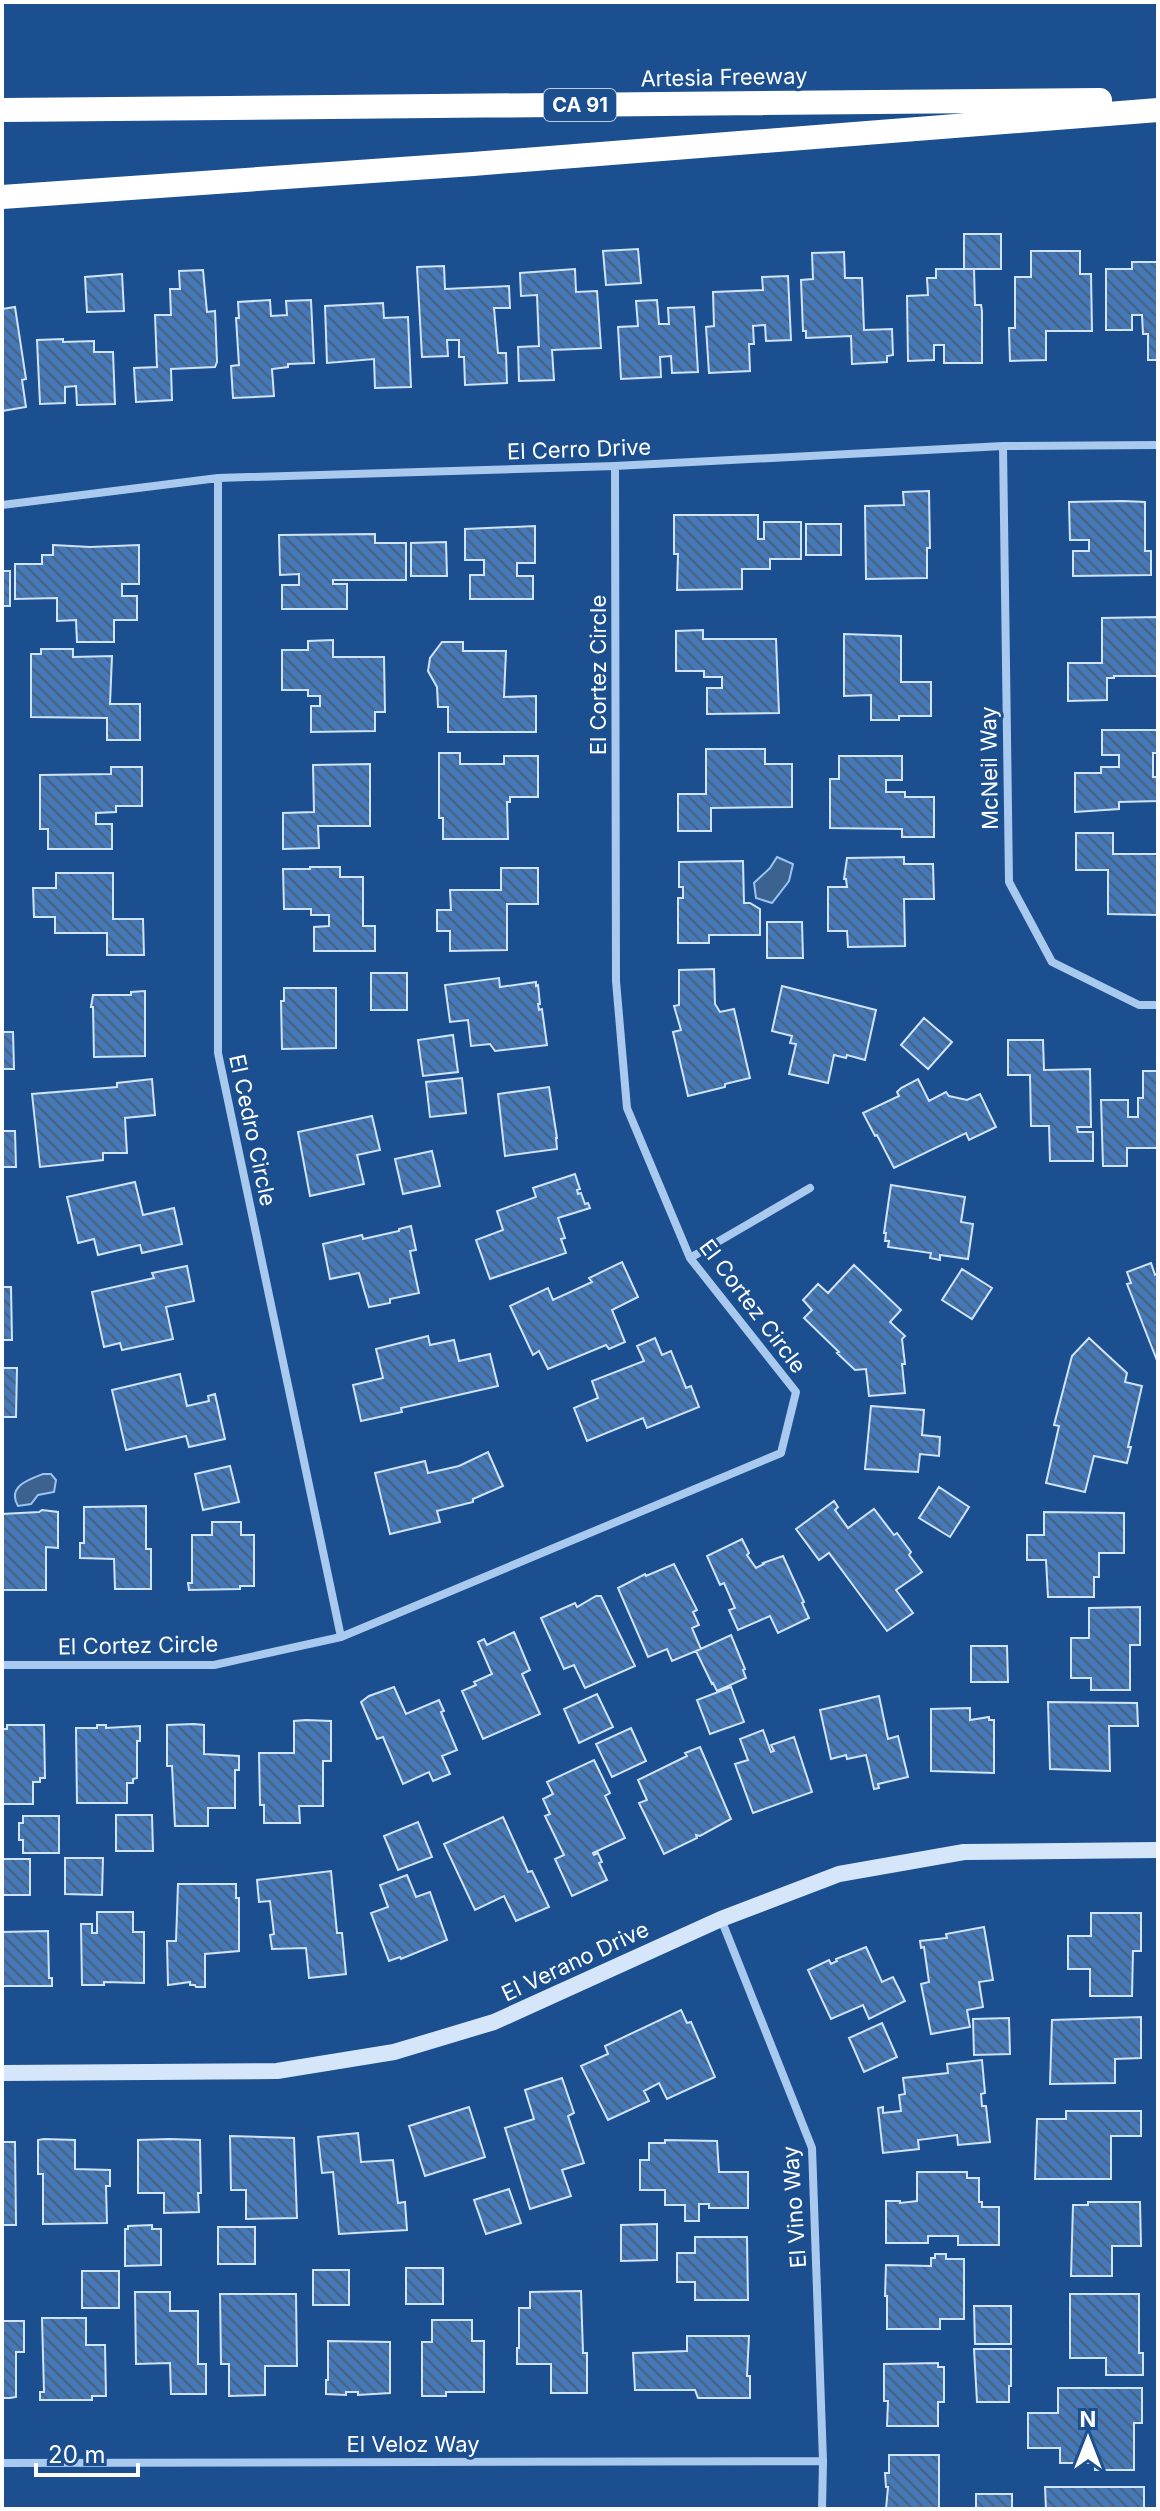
<svg xmlns="http://www.w3.org/2000/svg" width="1160" height="2511" viewBox="0 0 1160 2511" font-family="Inter,sans-serif">
	<style>
		.water { fill: #3c6290; stroke: #9cc4f0; stroke-width: 2 }
		.building { fill: url(#building-back-hatch); stroke: #cfe3fa; stroke-width: 2 }
		.lines { fill: none; stroke-linecap: round; stroke-linejoin: round }
		.street { stroke: #a9c9ee; stroke-width: 8 }
		.secondary { stroke: #d6e6fa; stroke-width: 16 }
		.highway { stroke: #fff; stroke-width: 24 }
		.labels { text-anchor: middle; stroke-width: 6; stroke-linejoin: round; paint-order: stroke }
		.shield { fill: #1b4f8f; stroke: #bbcadd; stroke-width: 2 }
		.shield-label { font-size: 20px; font-weight: bold; fill: #fff }
		.street-label { font-size: 22px; fill: #fff; stroke: #1b4f8f }
	</style>
	<defs>
		<pattern id="building-back-hatch" width="6" height="6" patternUnits="userSpaceOnUse" patternTransform="scale(2)"><rect width="6" height="6" fill="#4478b7"/><path d="M-1 5l2 2M0 0l6 6M5-1l2 2" fill="none" stroke="#486282"/></pattern>
	</defs>
	<rect width="100%" height="100%" fill="#1b4f8f"/>
	<path class="water" d="M777,857l16,7 -4,17 -17,22 -16,-5 -2,-15 16,-15z
		M43,1474h8l5,6 -2,12 -16,3 -7,9 -13,2c-11,-19 9,-26 25,-32z"/>
	<path class="building" d="M964,234h37v35h-37z
		M638,249l3,34 -35,2 -3,-34z
		M1031,251h49v23h11l1,57h-46v29l-36,1 -1,-33h6v-51h16z
		M844,252l1,26h17l2,52 28,-1 1,26 -6,1v6l-35,2 -1,-28 -45,2v-7h-3l-2,-51 12,-1 -1,-26z
		M1132,262h26v98h-10v-26h-5l-1,-19h-10v15h-26v-61h26z
		M444,266l1,23 64,-3 1,22h-16l4,45h8l1,30 -42,2 -1,-28h-5v-17h-12l1,16 -26,1 -5,-90z
		M575,269l1,23 21,-1 4,57 -49,2 2,30 -35,1 -1,-34 21,-1 -2,-51 -16,1 -1,-23z
		M936,269h38l1,36h6l1,6v52h-38v-18h-10v15l-26,1 -1,-65 21,-1 -1,-17h9z
		M203,270l4,42 8,-1 2,51 -2,5 -44,2 1,31 -36,2 -2,-34 23,-1 -2,-52h16l-1,-26h10l-1,-18z
		M122,274l2,37 -37,1 -2,-35z
		M788,276l3,64 -25,1 -1,-16 -12,1 1,18h-5l1,27 -41,2 -3,-46 8,-1 -1,-34 50,-2 -1,-13z
		M270,300l1,16 16,-1 -1,-14 25,-1 3,63 -26,1v3l-16,2 2,27 -41,2 -2,-32 8,-1 -3,-47h3l-1,-16z
		M657,300l2,24h10l-1,-16 26,-1 4,65 -26,1 -1,-17 -11,1 1,20 -40,2 -3,-52 20,-1 -2,-25z
		M383,303l1,15 24,-1 3,70 -36,1 -1,-29 -47,4 -2,-57z
		M15,307l11,72 -4,1 4,27 -24,4v-102z
		M63,339v3l31,-1v11h19l2,52 -38,1 -1,-19 -11,1v16l-25,1 -3,-64z
		M929,491l1,57h-3v30l-61,1 -1,-73 39,-1 -1,-13z
		M1123,501l22,1v49h6v24l-78,1v-25h16v-11h-19l-1,-38z
		M674,515h84v24h6v-17h37v37h-31v10h-28v20l-65,1 1,-36h-4z
		M806,524h35v31h-35z
		M535,526v37h-18v13h16v23h-63v-24h14v-15h-19v-31z
		M375,534v9h31v37h-73v4h14v25h-65v-24h17v-11l-19,1 -1,-40z
		M446,542l1,34h-36v-33z
		M53,545l37,2 49,-2v39h-17v12h15v24h-23v22h-37l-1,-22 -19,1v-23l-42,1v-35h27v-9h11z
		M2,571h8v35h-8z
		M1158,617v59h-44v2h-7v22l-39,1v-38h34v-45z
		M703,630v9h73l3,74 -72,1v-26h15v-11h-18v-6h-28v-40z
		M844,634l57,2v46h30v34h-32v4h-28v-25l-27,1z
		M333,640v17h51l1,55h-10v19l-64,1v-26h9v-10h-12v-6h-26v-40h26v-9z
		M442,642h21v9h43l-2,46 32,-1v36h-88v-25h-10l-1,-20 -9,-16 2,-13z
		M41,649h32v8l39,-1 -2,48h30v36h-33v-22l-76,-1v-63h10z
		M1102,730h56v23h-5v24h5v24l-39,1v7l-44,3v-39h26v-6h18v-12h-17z
		M706,749h59v15h27v43l-81,1v23h-33v-37h28z
		M439,753h21v11h44v-8h34v41h-28v5h-3l1,37h-65v-21h-4z
		M839,756h63v24h-16v12h19v5h29v40h-32v-8l-72,-1v-49h9z
		M370,764v62h-52l1,22 -36,1v-36l31,-1 -1,-47z
		M111,767h31v39h-26v6l-20,1v11h16v25h-64v-20h-8v-54l71,-1z
		M1076,833h37v21h45v61l-50,-1v-44h-32z
		M904,857v7h29l1,35h-30l1,47 -57,1 -1,-16h-19v-44h19l-1,-8h-2l3,-21z
		M743,861l1,42h6l10,6v26h-51v8h-31v-45h5v-11h-4v-25z
		M310,867h30v10h23v49h12v25h-61v-24l15,-1v-11h-18v-6h-27l-1,-40h27z
		M501,868h37v36h-31v46l-57,1v-20h-13v-21h14l-1,-20h51z
		M56,873h57v46h30l1,36h-37v-22h-52v-16h-21l-1,-29h23z
		M767,922h35l1,36h-36z
		M714,969l1,35 5,8 14,-3 16,69 -25,6v3l-37,9 -15,-64 8,-2 -7,-24 5,-1v-35z
		M371,973h36v37h-36z
		M499,978l1,9 36,-5v4l2,-1 2,19h-2l1,6 3,-1 5,36 -52,6 -5,-7 -19,2 -3,-26 -18,2 -5,-37z
		M782,986l94,24 -11,50 -18,-5 -1,3 -12,-3 -6,28 -39,-9 7,-30 -6,-1 2,-7 -20,-5z
		M284,988h52v60l-54,1 -1,-48h3z
		M145,991v65l-51,1 -1,-50h-2l2,-12h38v-3z
		M924,1018l28,24 -24,27 -27,-24z
		M2,1032h11l1,37h-12z
		M453,1035l5,37 -35,4 -5,-36z
		M1008,1040h35l1,30 46,-1 1,58h-14l1,5h15v29h-43l-1,-35h-18l-1,-51h-22z
		M1143,1071h15v77h-31v18h-24l-2,-66h27v17h10v-19h5z
		M462,1078l4,35 -36,4 -4,-35z
		M152,1079l3,36 -30,3 2,35h-24v7l-63,7 -8,-73 85,-7v-4z
		M918,1079l11,22 17,-9 3,4 18,4 13,-6 16,33 -27,13 -3,-7 -72,35 -17,-33 -2,1 -12,-23 36,-17 -2,-4 4,-4z
		M549,1087l8,51h-1l1,11 -52,7 -7,-62z
		M372,1116l8,34 -23,5 7,29 -54,12 -12,-64z
		M2,1131h13l1,36h-14z
		M432,1151l8,35 -37,8 -8,-35z
		M575,1174l5,15 -3,1 1,4 3,-1 4,11 3,-1 2,5 -32,10 7,20 -4,1 5,14 -76,26 -14,-39 27,-10 -6,-19 39,-14 -3,-9z
		M135,1182l8,33 31,-7 8,36 -40,9 -2,-8 -42,10 -4,-16 -16,4 -11,-46z
		M891,1185l74,12 -4,25 12,2 -5,35 -28,-4v5l-10,-2 1,-5 -43,-6 1,-6h-4l1,-8h-2z
		M411,1226l5,24 -6,1 9,42 -29,6v4l-21,4 -10,-34 -29,6 -7,-35 39,-9 1,4 36,-8v-2z
		M622,1262l16,35 -26,13 13,32 -16,7 -3,-4 -58,24 -9,-18 -6,4 -23,-49 38,-18 5,12 39,-18 -3,-4z
		M1151,1263l4,12 3,-1v89l-31,-79 4,-1 -4,-11z
		M854,1265l47,45 -11,12 15,14 -3,3 3,25h-3l3,29 -36,3 -3,-27 -11,1 -18,-17 2,-1 -35,-34 8,-8 -9,-10 15,-16 10,9z
		M187,1266l7,35 -28,6 7,32 -51,11 -2,-7 -16,4 -12,-55 62,-14 -2,-5z
		M962,1269l30,19 -20,31 -30,-19z
		M2,1287h9l1,53h-10z
		M428,1336l2,9 24,-5 5,21 31,-7 8,32 -97,22 1,4 -41,9 -8,-36 30,-7 -7,-29z
		M655,1338l7,17 9,-4 15,37 5,-2 8,21 -52,21 -4,-10 -56,23 -13,-33 24,-10 -6,-17 52,-20 -7,-15z
		M1089,1338l38,35 -2,9 17,4 -14,61h3l-4,16 -33,-7 -9,36 -39,-9 13,-57 -5,-1 18,-69z
		M2,1368h15l-1,49h-14z
		M180,1374l7,32 22,-5 -1,-5 7,-2 10,45 -36,8 -3,-11 -60,14 -14,-60z
		M871,1406l53,4 -2,25 18,2 -1,19 -19,-2 -2,18 -53,-3z
		M488,1452l15,34 -30,13v3l-36,9 3,11 -50,12 -15,-61 50,-12 3,12 31,-7z
		M230,1466l9,36 -36,8 -8,-36z
		M939,1487l30,20 -19,30 -31,-19z
		M834,1501l4,6 -3,3 13,18 26,-19 20,26 3,-2 14,19 -2,3 13,17 -26,18 17,23 -26,18 -58,-78 -10,7 -23,-31z
		M146,1506v43h5v40h-36l-1,-30 -34,-1v-15h4v-36z
		M42,1510l16,2v36l-12,-1v43h-44v-76l37,-2z
		M1044,1512l80,1v40h-25v24h-5v20h-46l-2,-37h-19v-25h17z
		M212,1522h29v13h13v51h-14v3l-51,1 -1,-7h4v-48h20z
		M742,1539l7,14 -2,2 9,13 8,-4 -1,-1 20,-7 21,46 -2,1 7,15 -31,15 -8,-17 -32,14 -9,-20 6,-2 -11,-25 -4,2 -13,-29z
		M674,1564l23,46 -4,2 6,13 -7,3 9,21 -29,12 -5,-12 -19,8 -30,-69 27,-14 1,2z
		M596,1596h5l34,70 -50,22 -11,-23 -10,4 -23,-51 34,-15 2,4z
		M1140,1607v38h-10v45h-39v-12h-20v-40h18v-30z
		M514,1632l16,38 -8,4 18,40 -57,25 -21,-48 14,-6 -2,-3 18,-8 -14,-32 6,-3 3,6z
		M731,1635l14,34 -2,1 3,8 -29,13 -4,-8 -1,1 -16,-33z
		M971,1646h36l1,36h-37z
		M394,1687l12,27 33,-14 5,11 -3,1 16,38 -15,6 8,18 -17,7 -4,-9 -26,12 -20,-47 -6,2 -16,-37 8,-6z
		M731,1687l13,35 -34,12 -13,-34z
		M597,1694l16,33 -34,16 -15,-34z
		M879,1696l9,43 10,-3 10,41 -30,7 1,4 -5,1 -8,-34 -19,4 -1,-4 -15,4 -11,-49z
		M1048,1702l89,1 1,23h-29l1,45 -60,-2z
		M970,1708v12l19,-3v3h5v53l-63,-2v-62z
		M306,1720l25,1v40h-8v45h-24l1,17h-36v-18h-4l-1,-52h35v-32z
		M194,1724l10,1v29l35,2v14h-4v38h-27v18h-33l-3,-60h-5v-41z
		M7,1725h37l1,53h-5v4h-7v22h-31v-75h5z
		M97,1725h9v3l34,-2v15h-3v37l-4,1v4h-6v20h-50l-1,-75h21z
		M631,1728l15,33 -34,16 -16,-33z
		M763,1730l8,22 3,-1 -3,-6 23,-8 18,55 -59,21 -18,-49 13,-4 -8,-21z
		M700,1747l31,72 -31,17 -4,-1 1,3 -33,16 -25,-51 8,-3 -9,-20 49,-24 -2,-3z
		M594,1760l16,33 -5,3 20,42 -32,15 1,2 4,-2 4,9 -3,1 8,17 -35,16 -17,-37 9,-4 -19,-39 5,-2 -7,-15 10,-5 -6,-12z
		M116,1815h36l1,36h-37z
		M23,1816h36v37h-36v-13h-4v-17h4z
		M503,1817l25,55 4,-1 17,36 -33,14 -12,-25 -29,14 -31,-66z
		M418,1822l14,35 -34,13 -14,-34z
		M65,1858h38l-1,37 -37,-1z
		M2,1859h28v36h-28z
		M331,1871l6,62h5l4,41 -37,4 -3,-30 -34,1 -2,-14 4,-1 -4,-33 -11,1 -2,-22z
		M407,1875l9,22 14,-5 17,48 -46,19 -1,-2 -11,4 -18,-48 17,-6 -8,-22z
		M178,1884h58v14h3v53l-34,3v33h-9l-1,-2h-5v-3l-22,3 -1,-44h9z
		M97,1912h36v20h11v51l-40,-1v3h-22l-1,-61h11v9h5z
		M1091,1913h50v38h-8l-1,45h-42v-27h-22v-33h23z
		M984,1927l9,53 -14,2 4,25 -16,3 3,17 -39,7 -10,-50 8,-2 -5,-35 -3,1 -1,-7 27,-3 -1,-4z
		M48,1931l1,47h3v8h-50v-54z
		M866,1947l16,35 11,-5 12,24 -36,18 -6,-14 -32,14 -23,-49 21,-10 2,4 6,-3 -1,-2z
		M681,2010l6,13 4,-1 24,55 -48,22 -8,-16 -15,8 5,10 -41,19 -27,-54 27,-12 -3,-8z
		M1141,2017v41l-26,1v24l-65,1 2,-64z
		M1009,2018l1,36 -36,1 -1,-36z
		M882,2023l15,34 -33,15 -15,-34z
		M982,2060l3,33 -4,1 1,12h4l4,36 -32,3 -1,-10 -39,5 1,9 -36,4 -5,-45 5,-1v6l18,-2 -2,-16 6,-1 -2,-16 45,-5 -1,-9z
		M562,2078l12,35 -6,3 16,47 -22,7 9,26 -41,13 -25,-81 29,-9 -9,-29z
		M469,2107l16,50 -60,19 -16,-50z
		M1066,2111h75v25h-30v43h-76l2,-60h29z
		M358,2133l3,29 32,-2 5,43 7,-1 2,28 -68,4 -6,-62 -11,1 -4,-36z
		M230,2136l64,2 3,80 -51,1v-29h-15z
		M44,2139l31,1v29l35,1v16h-4l1,37 -64,1v-50h-5v-34z
		M169,2139l31,1 1,53h-3l1,19 -35,1v-20h-26v-53z
		M665,2140l52,1 2,31h29v36h-39v-4h-10v17h-14v-16h-20v-15h-25v-30h9v-17h16z
		M2,2142h13l1,83h-14z
		M917,2172h50v6h12v24h3v5h17v38h-41v-9h-30v7h-42v-42h14v2l17,-2z
		M509,2189l12,34 -35,11 -12,-34z
		M1088,2202h52l1,44h-29v30h-41l2,-71h15z
		M657,2224v36l-36,1v-36z
		M152,2225v4h9v36l-36,1v-37h3v-3z
		M218,2227h37v37h-37z
		M695,2237h52l1,63h-53v-18h-18v-29h18z
		M935,2254h11v5h18v60h-24v10h-53v-33h-2l1,-31 45,1v-8h4z
		M406,2268h37v36h-37z
		M313,2270h36v35h-36z
		M82,2271h37v37h-37z
		M581,2291l2,62h4v40h-36v-29h-34v-16h2v-40h11v-16z
		M135,2292h35v19h28v53h8v30h-35l-1,-31 -34,1z
		M220,2294h76l1,72h-32v29l-36,1v-32h-8z
		M1070,2294h69v59h4v22h-37v-17h-36z
		M974,2306h37v38h-36z
		M42,2318h44v27h19l1,51h-14v4h-52v-8h4z
		M432,2320h40v21h12v51h-38v4h-24v-54h10z
		M2,2321h22v31h-8v45l-6,1h-8z
		M687,2336h62l-2,40h3v22h-52l-3,-8h-60l-2,-37 54,-2z
		M328,2341l62,1v51l-32,2v-3h-12v3l-20,-1v-14h2z
		M974,2349h37v37h-2v16h-32z
		M938,2363v4h6v35h-6v24h-51l1,-25h-4v-37z
		M1058,2388h84v35h-8v47h-39v-7h-35v-15h-32v-35h30z
		M889,2455h50v54h-53l2,-22h-2l-1,-14h4z
		M1045,2487h99v22h-98z
		M976,2494h36v15h-36z"/>
	<g class="lines">
		<path class="street" d="M1003,446l6,436 43,80 87,43h19
			M218,478v575l123,584
			M2,505l216,-27 397,-12 388,-20 155,-1
			M690,1258l120,-70
			M2,1665h212l127,-28 440,-184 15,-61 -106,-134 -63,-150 -11,-127 -1,-515
			M721,1919l91,229 11,313 -1,48
			M2,2463l821,-2"/>
		<path class="secondary" d="M2,2073l275,-2 117,-19 100,-30 227,-103 118,-45 125,-22 194,-2"/>
		<path class="highway" d="M2,110l1098,-10
			M2,197l471,-33 685,-54"/>
	</g>
	<g class="labels">
		<rect class="shield" x="544" y="89" width="72" height="32" rx="6"/>
		<g class="shield-label">
			<text x="580" y="112">CA 91</text>
		</g>
		<g class="street-label">
			<text transform="translate(724 77) rotate(-1)" y="8">Artesia Freeway</text>
			<text transform="translate(579 449) rotate(-2)" y="8">El Cerro Drive</text>
			<text transform="translate(598 675) rotate(-90)" y="8">El Cortez Circle</text>
			<text transform="translate(989 768) rotate(-91)" y="8">McNeil Way</text>
			<text transform="translate(253 1130) rotate(78)" y="8">El Cedro Circle</text>
			<text transform="translate(753 1306) rotate(53)" y="8">El Cortez Circle</text>
			<text transform="translate(138 1645) rotate(-1)" y="8">El Cortez Circle</text>
			<text transform="translate(575 1961) rotate(-25)" y="8">El Verano Drive</text>
			<text transform="translate(794 2207) rotate(-94)" y="8">El Vino Way</text>
			<text x="413" y="2452">El Veloz Way</text>
		</g>
	</g>
	<rect width="1160" height="2511" fill="none" stroke="#ffffff" stroke-width="8"/>
	<g transform="translate(1088 2439)" stroke="#1b4f8f" stroke-width="6" paint-order="stroke">
	<path d="M0-6L14 30L0 20L-14 30Z" fill="#ffffff"/>
	<text y="-12" font-size="22" font-weight="bold" text-anchor="middle" fill="#ffffff">N</text>
	</g>
	<path d="M36 2463v12h102v-12" fill="none" stroke="#ffffff" stroke-width="4"/>
	<text x="48" y="2463" font-size="24" fill="#ffffff" stroke="#1b4f8f" stroke-width="6" paint-order="stroke">20 m</text>
</svg>
